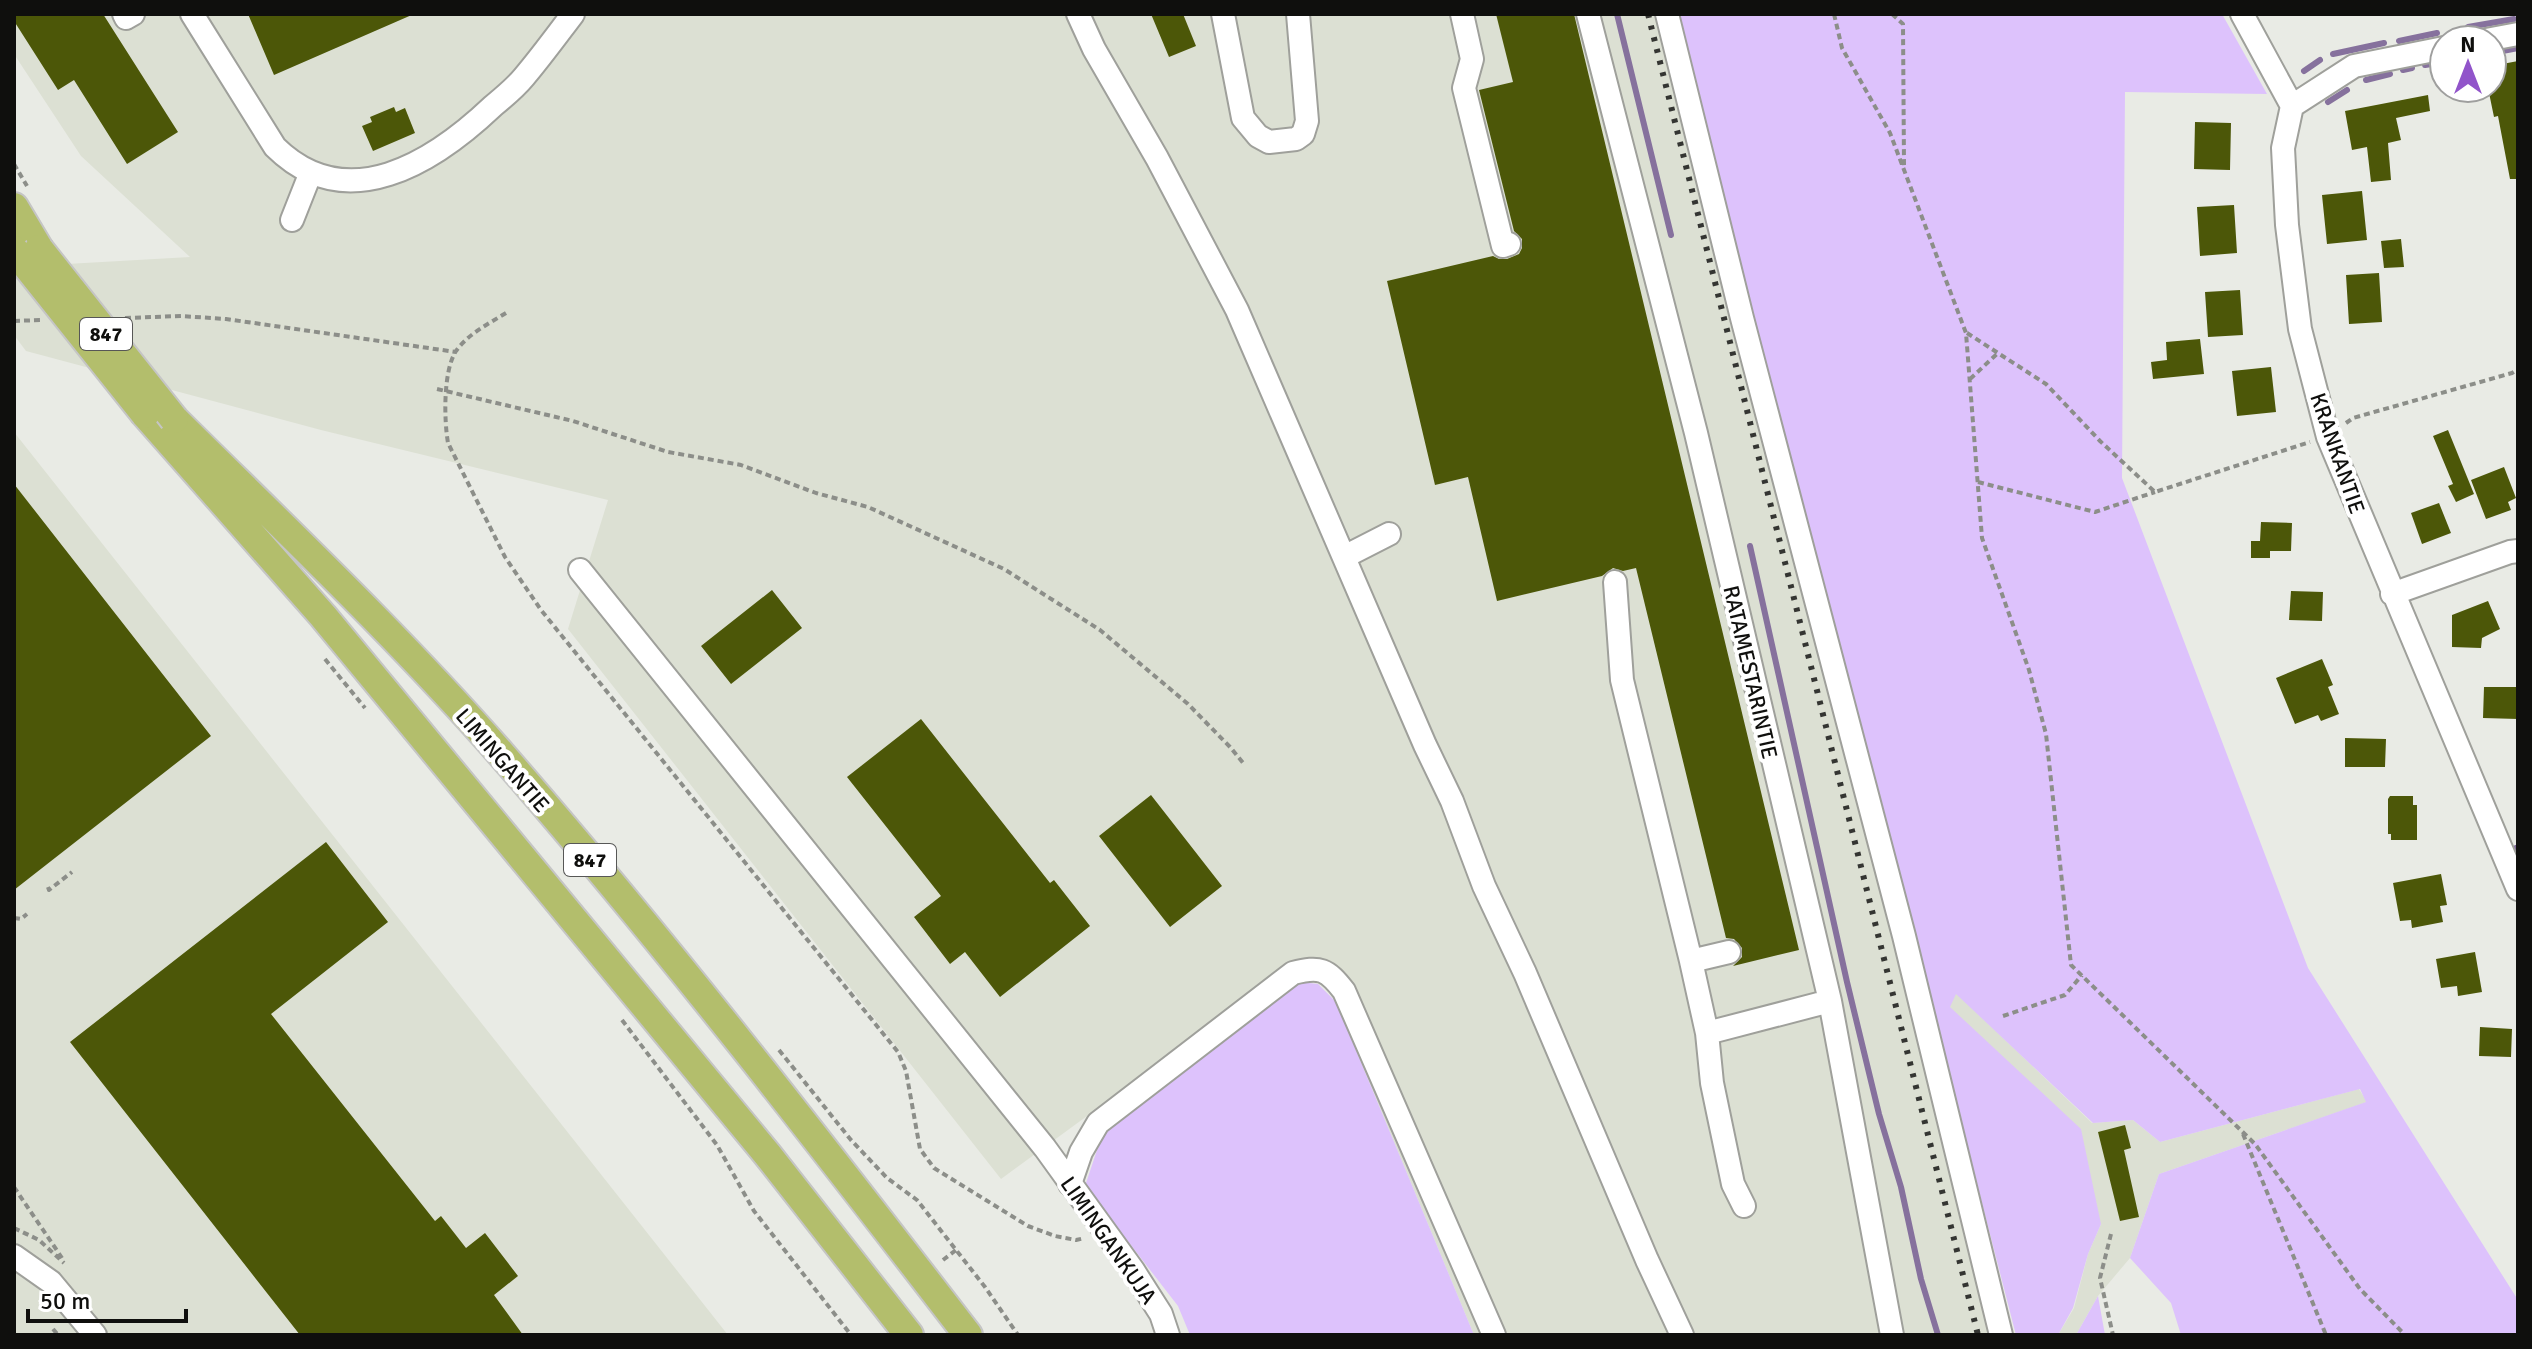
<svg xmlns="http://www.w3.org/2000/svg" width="2532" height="1349" viewBox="0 0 2532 1349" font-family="Signika,sans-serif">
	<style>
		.built { fill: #dce0d3 }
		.green { fill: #ddc2fc }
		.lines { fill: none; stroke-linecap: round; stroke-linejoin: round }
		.stream { stroke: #86719d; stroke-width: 6 }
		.building { fill: #4c5708 }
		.minor-casing { stroke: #9fa09b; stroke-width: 26 }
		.major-casing { stroke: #c5c5c5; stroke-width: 32 }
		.path { stroke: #8c8e89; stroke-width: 4; stroke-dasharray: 6 4; stroke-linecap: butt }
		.minor { stroke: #fff; stroke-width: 22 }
		.major { stroke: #b3be6c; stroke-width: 28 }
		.rail { stroke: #343532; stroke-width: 6; stroke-dasharray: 4 8; stroke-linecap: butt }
		.major-bridge-casing { stroke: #c5c5c5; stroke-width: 32; stroke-linecap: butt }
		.major-bridge { stroke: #b3be6c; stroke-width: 28 }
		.labels { text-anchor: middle; stroke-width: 8; stroke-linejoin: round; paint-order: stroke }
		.shield { fill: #fff; stroke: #575756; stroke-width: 2 }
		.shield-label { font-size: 20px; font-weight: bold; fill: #0f0f0d }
		.street-label { font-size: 22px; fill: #0f0f0d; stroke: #fff }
	</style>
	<rect width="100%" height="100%" fill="#e9ebe5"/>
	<path class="built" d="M14,14h1662l196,760 138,561h-536l-138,-333 -33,-44 -302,221 -433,-550 40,-129 -287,-70 -295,-79 -12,-16v-68l176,-10 -109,-101 -67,-102z
		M14,432l714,903h-714z
		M1956,993l136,130 41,-3 27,22 199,-53 8,13 -208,72 -29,84 -32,38 -22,39h-18l16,-27 14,-54 13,-30 -152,-218z"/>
	<path class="green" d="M1676,14h546l45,80 -142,-2 -3,386 186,490 210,332v35h-337l-10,-32 -41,-45 29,-84 207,-72 -6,-13 -200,53 -27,-22 -40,3 -137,-129 -6,13 131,122 20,95 -13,30 -15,54 -15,27h-42z
		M1301,982l17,2 18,18 138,333h-284l-12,-29 -93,-120 14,-42 11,-17 174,-140z
		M2098,1296l7,39h-29z"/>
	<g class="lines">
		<path class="stream" d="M1617,14l54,221
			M2468,27l46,-8
			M2399,41l38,-8
			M2492,53l26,-5
			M2333,54l51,-11
			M2425,65l19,-3
			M2403,70l9,-2
			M2304,71l16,-11
			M2366,80l24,-6
			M2328,102l19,-12
			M1750,546l97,436 32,132 22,73 20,92 17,56
			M2516,848l2,4"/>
	</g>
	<path class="building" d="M14,14h89l75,118 -51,32 -53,-84 -16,10 -44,-69z
		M248,14h166l-140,61z
		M1151,14h32l13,32 -27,11z
		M1496,14h78l225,936 -66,16 9,-9v-9l-8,-9 -8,-1 -90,-370 -13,3 -10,-3 -11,8 -105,25 -29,-124 -33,8 -48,-204 106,-25 6,3h8l12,-5 3,-6v-9l-8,-8 -35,-141 34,-8z
		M2518,61v118h-8l-12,-63 -4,1 -6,-29h4v-22z
		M2428,95l2,16 -34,7 5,22 -13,3 3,37 -20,2 -4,-35 -15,3 -7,-39z
		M394,107l2,5 9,-4 10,25 -42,18 -11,-25 10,-4 -2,-5z
		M2195,122l36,1 -1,47 -36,-1z
		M2362,191l5,49 -40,4 -5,-49z
		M2234,205l3,48 -37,3 -3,-49z
		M2401,239l3,28 -20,1 -3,-27z
		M2379,273l3,49 -33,2 -3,-49z
		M2240,290l3,45 -35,2 -3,-45z
		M2200,339l4,35 -51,5 -2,-17 16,-2 -1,-18z
		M2271,367l5,45 -39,4 -5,-45z
		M2448,430l26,64 -18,8 -8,-16 5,-2 -20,-48z
		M2504,467l12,31 -8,4 3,8 -25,9 -15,-39z
		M14,484l197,252 -197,154z
		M2439,503l12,30 -29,11 -11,-31z
		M2261,522l31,1 -1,28h-21v7h-19v-17h9z
		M772,590l30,38 -71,56 -30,-38z
		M2291,591l32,1 -1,29 -33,-1z
		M2488,601l12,28 -18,9 -1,10 -29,-1v-32z
		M2322,659l11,26 -5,2 11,27 -18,7 -3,-6 -23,9 -19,-46z
		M2484,687h34v32l-35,-1z
		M921,719l129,164 4,-3 36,46 -90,71 -35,-45 -15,12 -36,-47 27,-21 -94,-119z
		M2345,738l41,1 -1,28h-40z
		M1151,795l71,91 -52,41 -71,-91z
		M2390,796h23v9h4v35h-26v-6h-3v-35z
		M326,842l62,80 -117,92 164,207 6,-5 25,32 19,-15 33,43 -24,19 29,40h-223l-230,-293z
		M2441,874l6,31 -7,1 3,16 -31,6 -1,-8 -11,1 -7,-38z
		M2475,952l7,40 -24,4 -1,-10 -16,2 -5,-29z
		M2480,1027l32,2 -1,28 -32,-1z
		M2125,1125l6,23 -7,2 15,67 -19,4 -22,-89z"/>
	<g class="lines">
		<g class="minor-casing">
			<path id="minor" d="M124,14l2,4 7,-4
				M192,14l83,133c72,71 159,15 218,-41 11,-9 22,-18 31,-29 17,-20 33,-42 49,-63
				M1078,14l16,35 63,109 80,152 188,435 27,56 32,85 41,87 122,287 35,75
				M1223,14l20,104 15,18 11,6 27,-3 7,-5 4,-13 -9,-107
				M1462,14l10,45 -8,29 39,158 6,-2
				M1588,14l108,419 134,568 62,334
				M1667,14l75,304 162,618 97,399
				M2242,14l50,92
				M2486,40l32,-6
				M2444,48l-90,18 -62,40 -9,42 4,77 13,104 28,108 190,452
				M292,220l19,-48
				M1344,557l45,-23
				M580,570l465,578 88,122 28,44 7,21
				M1615,582l7,98 69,281 16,72 5,50 21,101 11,22
				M2392,594l118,-42 8,-1
				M1691,961l38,-9
				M1707,1033l123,-32
				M1070,1184l11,-32 17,-29 195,-150c27,-7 34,-4 51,18l150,344
				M14,1256l37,26 44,53"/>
		</g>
		<g class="major-casing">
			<path id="major" d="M14,207l25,42
				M145,414l178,202 444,538 142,181
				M174,419c111,110 225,218 328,336 163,187 315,384 466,580"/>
		</g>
		<path class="path" d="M1834,14l8,34 48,85 76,200 16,205 47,132 17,64 25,231 184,179 105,145 45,46
			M1892,14l11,10 1,142
			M14,164l13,22
			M506,313c-18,11 -38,21 -50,38 -13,20 -12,69 -8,92l57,114 36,53 357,442 8,19 14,78 14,19 94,58 27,10 21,4 9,-2
			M125,318l56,-2 45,3 230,33
			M14,321l26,-1
			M1967,333l79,51 54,57 55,51 155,-50
			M1970,379l28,-26
			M437,389l136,32 95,31 73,13 75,28 52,14 136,62 96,61 88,74 42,43 14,17
			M2346,423l7,-5 159,-45 6,-4
			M1978,482l117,30 60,-20
			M325,659l40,49
			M48,887l1,3 23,-18
			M14,918l7,1 6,-5
			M2003,1016l62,-21 17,-20
			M622,1020l95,125 37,66 97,124
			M779,1050l72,90 36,38 30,22 68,87 33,48
			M2243,1134l83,201
			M14,1187l48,71
			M14,1228l25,12 25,23
			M2111,1234l-11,44 13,57
			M943,1260l13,-10
			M53,1329l5,6"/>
		<use href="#minor" class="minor"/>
		<use href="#major" class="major"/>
		<path class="rail" d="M1648,14l330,1321"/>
		<g class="major-bridge-casing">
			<path id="major-bridge" d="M39,249l135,170
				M14,250l131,164"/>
		</g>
		<use href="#major-bridge" class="major-bridge"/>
	</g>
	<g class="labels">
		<g class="shield">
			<rect x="80" y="318" width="52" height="32" rx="6"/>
			<rect x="564" y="844" width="52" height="32" rx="6"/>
		</g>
		<g class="shield-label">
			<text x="106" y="341">847</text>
			<text x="590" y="867">847</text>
		</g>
		<g class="street-label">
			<text transform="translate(2338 453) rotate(71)" y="8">KRANKANTIE</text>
			<text transform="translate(1751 672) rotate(77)" y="8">RATAMESTARINTIE</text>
			<text transform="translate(503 760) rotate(49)" y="8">LIMINGANTIE</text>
			<text transform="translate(1109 1240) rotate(55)" y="8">LIMINGANKUJA</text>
		</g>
	</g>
	<rect width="2532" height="1349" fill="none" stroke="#0f0f0d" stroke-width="32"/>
	<g transform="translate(2468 64)"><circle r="38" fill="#ffffff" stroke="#9f9f9e" stroke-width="2"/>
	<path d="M0-6L14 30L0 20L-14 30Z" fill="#9154ca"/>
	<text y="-12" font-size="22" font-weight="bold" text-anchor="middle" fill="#0f0f0d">N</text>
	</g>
	<path d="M28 1309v12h158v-12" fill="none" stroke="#0f0f0d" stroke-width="4"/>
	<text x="40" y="1309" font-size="24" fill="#0f0f0d" stroke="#ffffff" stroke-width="6" paint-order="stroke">50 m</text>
</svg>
